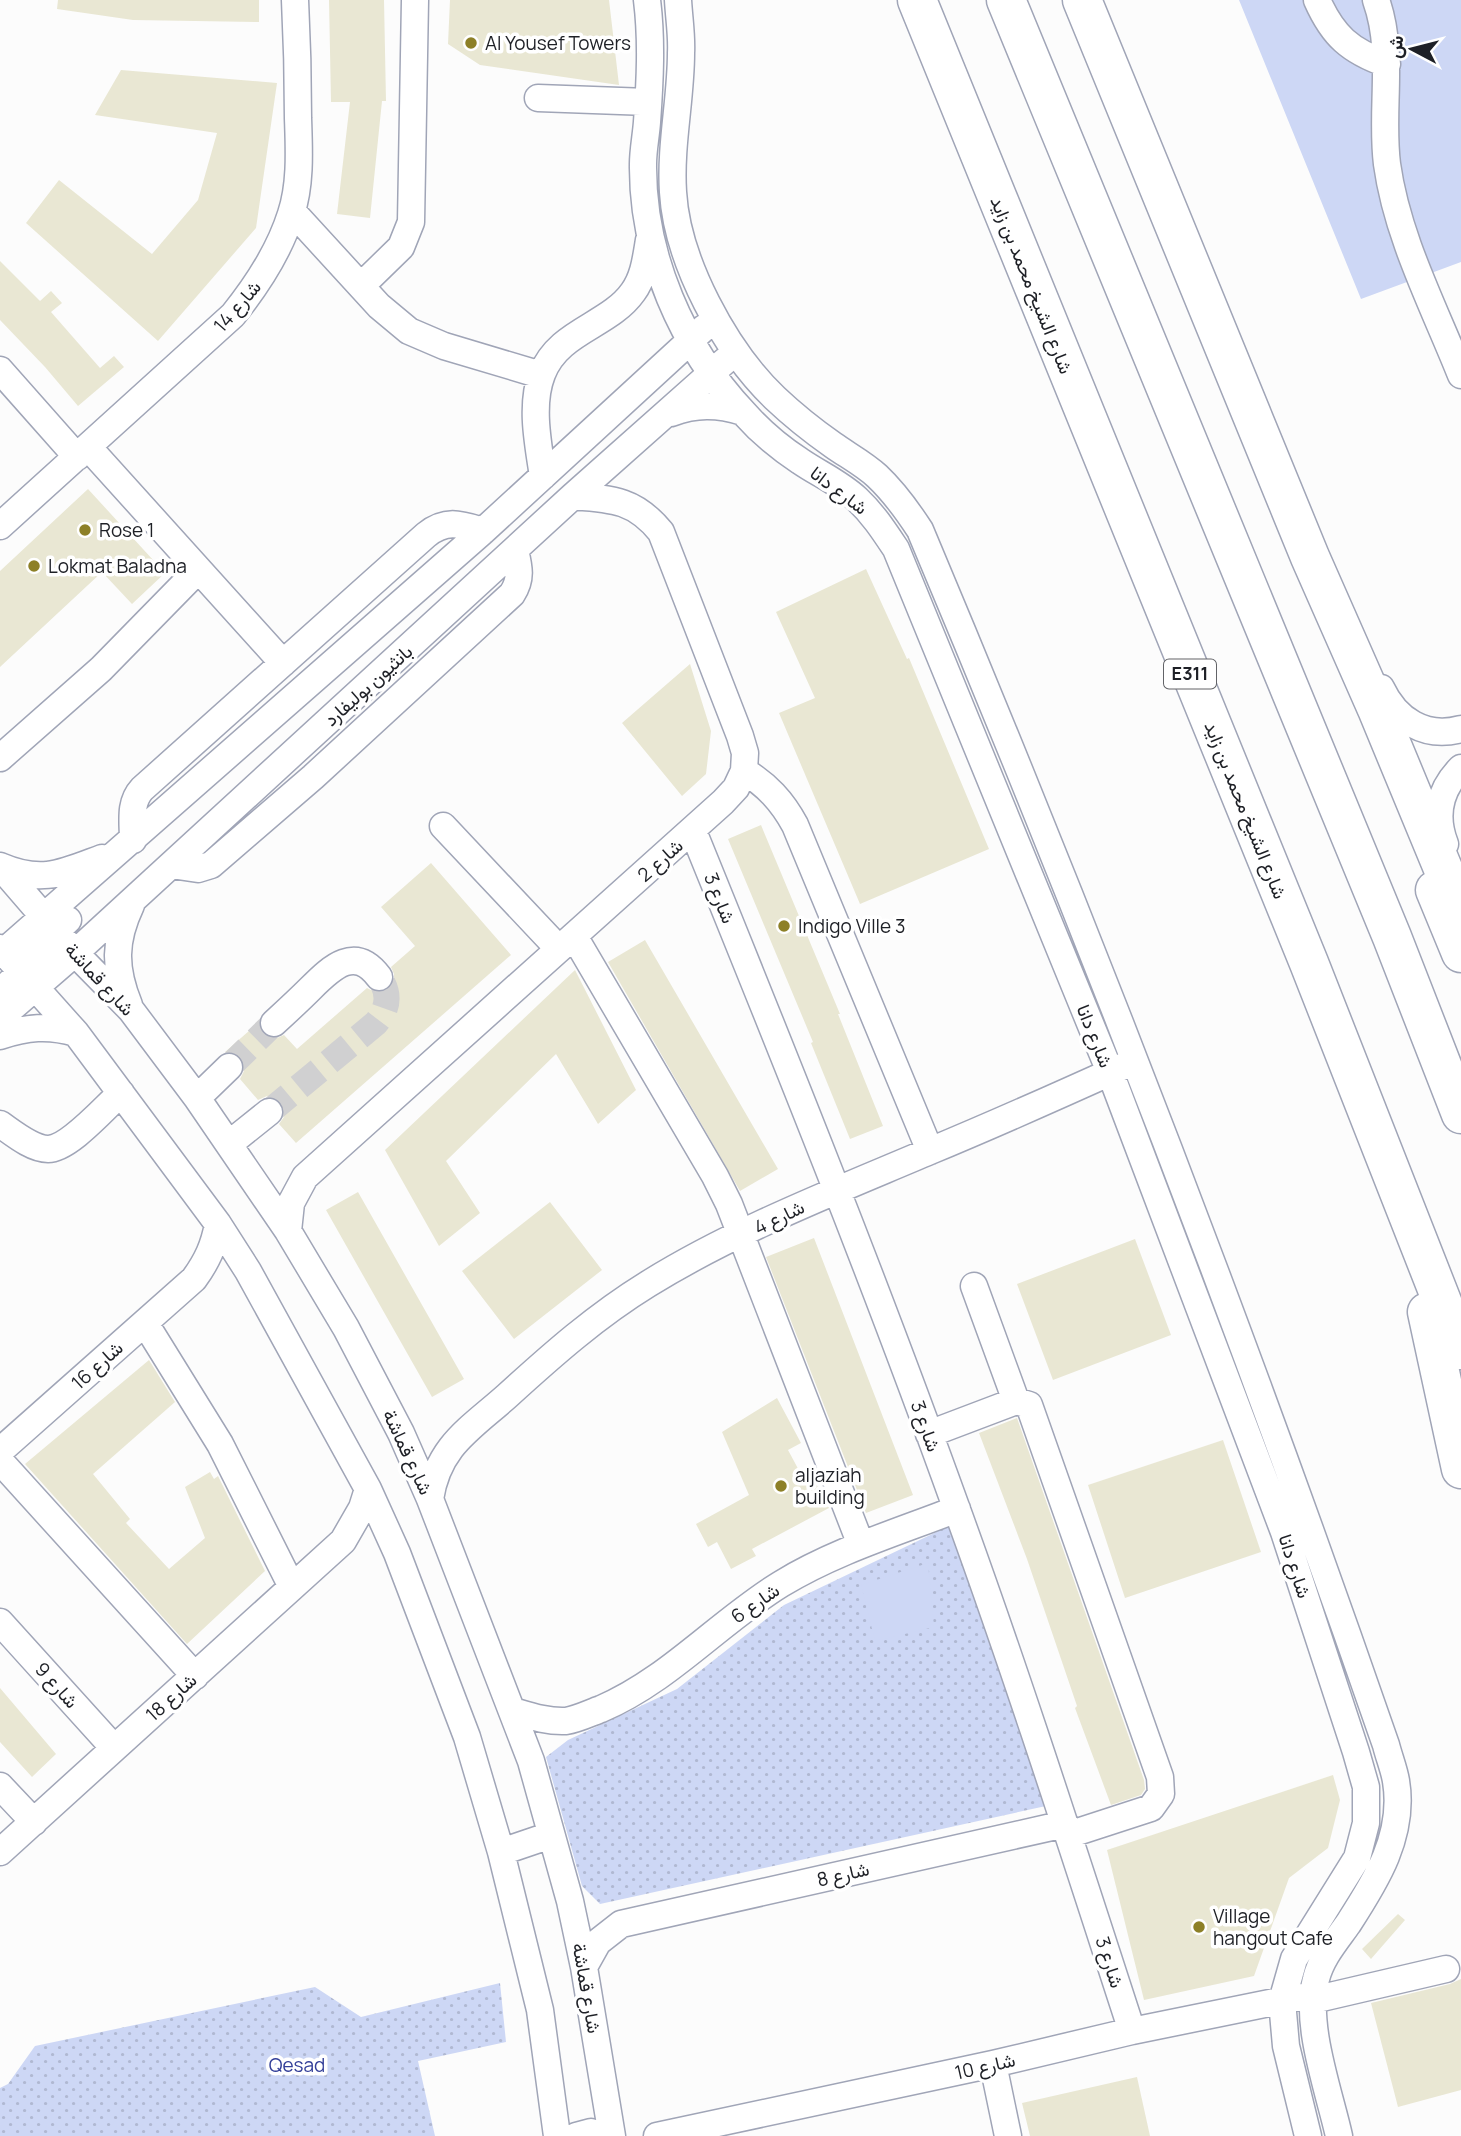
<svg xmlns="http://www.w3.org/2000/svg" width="1461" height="2136" viewBox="0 0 1461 2136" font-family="Manrope,Vazirmatn,sans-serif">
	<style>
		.park { fill: url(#park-dots) }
		.pitch { fill: #cdd7f5 }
		.building { fill: #e9e7d3 }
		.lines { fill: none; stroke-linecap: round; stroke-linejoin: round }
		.minor-tunnel { stroke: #d0d0d1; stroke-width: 26; stroke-dasharray: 26 13; stroke-linecap: butt }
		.minor-casing { stroke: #a0a5b7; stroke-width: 29 }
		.highway-casing { stroke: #a0a5b7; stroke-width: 41 }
		.minor { stroke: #fff; stroke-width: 26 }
		.highway { stroke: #fff; stroke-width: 38 }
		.poi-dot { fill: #8d8027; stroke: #fff; stroke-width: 2.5 }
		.labels { text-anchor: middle; stroke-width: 7; stroke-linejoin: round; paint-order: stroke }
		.shield { fill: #fff; stroke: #626367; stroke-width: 2 }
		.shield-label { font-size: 18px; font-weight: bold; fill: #1e2026 }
		.poi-label { font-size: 19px; fill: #1e2026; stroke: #fff; text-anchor: start }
		.street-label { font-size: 19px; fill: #1e2026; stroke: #fff }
		.park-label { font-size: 19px; fill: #333f99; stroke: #fff }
	</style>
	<defs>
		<pattern id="park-dots" width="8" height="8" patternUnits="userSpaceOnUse" patternTransform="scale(1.75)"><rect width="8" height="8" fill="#cdd7f5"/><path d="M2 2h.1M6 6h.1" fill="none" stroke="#b0b8d2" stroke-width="1.8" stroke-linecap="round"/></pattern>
	</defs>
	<rect width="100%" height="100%" fill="#fcfcfc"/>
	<path class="park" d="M949,1526l97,280 -446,98 -18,-18 -36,-129 22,-17 109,-51 107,-84z
		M500,1983l6,59 -88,19 17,75h-435v-48l8,-4 27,-38 280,-59 46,30z"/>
	<path class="pitch" d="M1239,0h222v262l-100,37z
		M928,1563l6,64 -59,14 -14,-56z"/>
	<path class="building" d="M58,0h201v22l-126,-2 -76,-11z
		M329,0h55l2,101h-4l-12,117 -33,-4 13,-112h-19z
		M450,0h159l10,85 -139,-20 -32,-21z
		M121,70l156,13 -21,145 -98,113 -132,-118 33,-43 93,74 46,-54 19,-67 -122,-18z
		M0,261l40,40 11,-10 11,12 -11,9 49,56 14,-12 10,11 -46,39 -33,-39 -45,-47z
		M88,489l77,84 -33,31 -30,-32 -102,95v-96z
		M866,569l41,90 2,-1 80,191 -129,55 -81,-191 36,-15 -39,-86z
		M690,664l21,67 -5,43 -24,22 -60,-73z
		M761,825l79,189h-2l45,112 -33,13 -39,-96 2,-1 -85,-203z
		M431,863l80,92 -215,188 -17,-19 5,-7 1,-7 -3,-7 -7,-5 -8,-2 -9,4 -18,-21 4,-8v-7l-3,-7 -7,-5h-9l34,-30 4,12 6,4h8l7,-3 13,14 70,-61 8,4h8l6,-3 5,-8v-7l-3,-7 24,-21 -34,-39z
		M645,940l133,229 -38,22 -132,-229z
		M575,970l61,120 -38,34 -42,-70 -110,107 34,52 -41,33 -54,-96z
		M358,1192l106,187 -32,18 -106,-187z
		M550,1202l52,68 -88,69 -52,-68z
		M814,1238l99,257 -47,18 -100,-256z
		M1135,1239l36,96 -118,45 -36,-96z
		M149,1360l26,42 -82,72 37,45 -4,4 43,46 36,-31 -20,-51 25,-15 4,7 4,-3 47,95 -78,73 -162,-180z
		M777,1398l24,45 -13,7 14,26 8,-4 19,36 -77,41 4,7 -25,13 -14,-27 -9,5 -12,-23 53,-29 -27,-63z
		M1017,1418l127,362 1,9 -4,6 -30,10 -36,-97 2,-2 -50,-147 -48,-126z
		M1223,1440l38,112 -136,46 -37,-113z
		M0,1688l56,66 -24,23 -32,-35z
		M1333,1775l7,25 -12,48 -39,30 -35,98 -110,24 -37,-150z
		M1398,1914l7,6 -34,39 -9,-10z
		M1461,1979v111l-63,17 -27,-104 79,-19z
		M1137,2077l13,59h-120l-8,-33z"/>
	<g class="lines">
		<path class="minor-tunnel" d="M229,1067l45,-44
			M269,1112l107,-89c13,-15 14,-30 3,-46"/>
		<g class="minor-casing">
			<path id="minor" d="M647,0c5,40 3,81 0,122 -1,14 -4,28 -4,42 -1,91 39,183 101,249 16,18 36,35 56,48 19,13 40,22 57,38 16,15 27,32 39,50l214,523 174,460 72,220 10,35v36l-9,35 -63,101 -12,42 4,45 22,90
				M678,0c1,18 4,36 3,53 0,46 -11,92 -8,139 4,69 52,158 102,206 18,17 38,33 58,47 14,10 31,19 44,31 17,16 30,34 43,54 168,399 324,805 466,1215 3,12 8,24 10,36 9,54 -20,100 -48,143 -12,17 -27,34 -32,55 -12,45 13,112 23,157
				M1317,0c16,36 33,51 70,64
				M1376,0c19,53 4,109 11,164 10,73 47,143 74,211
				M538,98l110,4
				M292,211l87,95 30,25 35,15 97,29
				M361,286l40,-39 10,-25 4,-222
				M0,370l77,87
				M671,413c25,-9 46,-9 72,-1
				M88,447l195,216
				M543,476c-5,-32 -13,-72 -1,-102 16,-43 67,-48 91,-82 11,-15 13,-34 16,-52
				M0,526l233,-211c25,-31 46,-63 58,-101 10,-30 8,-65 7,-96 0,-39 -1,-79 -3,-118
				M1381,688c15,32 44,51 80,41
				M0,758l101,-89 97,-99
				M744,771c23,14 38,30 51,54l135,326
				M443,826l115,122
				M693,831c91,224 181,448 263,676 63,173 119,349 176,524
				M133,840c0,-18 -4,-37 9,-51l284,-254c20,-16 34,-11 57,-4
				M1445,844c-11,-28 -6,-54 16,-76
				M171,865l27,4 13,-4 102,-88 199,-183c10,-15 7,-27 3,-44
				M0,866l75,87 56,57 66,88 91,133 58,97 55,105 29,66 101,262 39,140 14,66 28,169
				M0,866c42,18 62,7 102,-8
				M574,936l141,240 14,28 132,341
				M0,948l76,85 142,191 30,47 120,218 29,64 70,184 34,115 39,158 17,126
				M0,955l483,-424 221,-203
				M36,987c-2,-30 10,-47 32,-67
				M0,992l21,-20 11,-15
				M129,1005c-15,-37 -15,-64 2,-100
				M0,1018l75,-65 498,-457 152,-135
				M274,1023c12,-11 25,-23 37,-35 21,-21 44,-43 68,-11
				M0,1036c27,-9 48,-11 76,-3
				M197,1098l32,-31
				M0,1124c13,9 32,25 48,25 21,0 57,-42 73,-56
				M229,1144l40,-32
				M288,1231l3,-28 14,-26 418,-375 13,-14 8,-17 1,-18 -5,-17 -79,-204c-26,-32 -48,-33 -88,-36
				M974,1286l42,115
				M145,1323l75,121 72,143
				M929,1434l87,-33 13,4 131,372 1,17 -10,14 -83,27
				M0,1451l194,-172c13,-18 20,-33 24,-55
				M0,1461l195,215
				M430,1499c8,-53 40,-70 77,-103 45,-41 89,-80 141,-112 87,-54 188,-93 282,-133 65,-27 130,-56 194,-85
				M0,1622l114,126
				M513,1711c17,5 35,11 53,10 12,-2 24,-8 35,-12 68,-29 118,-87 180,-125 54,-33 117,-52 176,-75
				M0,1786l34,36
				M0,1852l343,-311 19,-33 6,-19
				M501,1852l50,-17
				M584,1967l14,-25 23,-18 444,-100
				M1313,2000l133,-31
				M993,2064l15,72
				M576,2136l15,-4 12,4
				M657,2136l336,-72 139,-33 167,-34"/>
		</g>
		<g class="highway-casing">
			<path id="highway" d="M917,0l392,963 152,387
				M1006,0l386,937 69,177
				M1082,0l228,557 67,152 84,203
				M1435,890l26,63
				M1427,1312l34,157"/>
		</g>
		<use href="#minor" class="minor"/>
		<use href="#highway" class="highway"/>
	</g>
	<g class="poi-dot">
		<circle cx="471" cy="43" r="7"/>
		<circle cx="85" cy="530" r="7"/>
		<circle cx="34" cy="566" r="7"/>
		<circle cx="784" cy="926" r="7"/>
		<circle cx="781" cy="1486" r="7"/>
		<circle cx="1199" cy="1927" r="7"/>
	</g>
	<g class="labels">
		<rect class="shield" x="1164" y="659.5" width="52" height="29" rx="5"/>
		<g class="shield-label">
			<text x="1190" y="680">E311</text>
		</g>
		<g class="poi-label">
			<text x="485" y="50">Al Yousef Towers</text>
			<text x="99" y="537">Rose 1</text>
			<text x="48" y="573">Lokmat Baladna</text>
			<text x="798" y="933">Indigo Ville 3</text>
			<text x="795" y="1482">aljaziah<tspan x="795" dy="22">building</tspan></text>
			<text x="1213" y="1923">Village<tspan x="1213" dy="22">hangout Cafe</tspan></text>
		</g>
		<g class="street-label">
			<text transform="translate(1032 285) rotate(68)" y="7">شارع الشيخ محمد بن زايد</text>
			<text transform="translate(237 306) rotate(-49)" y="7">شارع 14</text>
			<text transform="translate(839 490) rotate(37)" y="7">شارع دانا</text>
			<text transform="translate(368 685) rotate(-42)" y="7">بانثيون بوليفارد</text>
			<text transform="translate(1246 810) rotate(68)" y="7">شارع الشيخ محمد بن زايد</text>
			<text transform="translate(660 860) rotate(-42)" y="7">شارع 2</text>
			<text transform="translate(720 898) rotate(68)" y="7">شارع 3</text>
			<text transform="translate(100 979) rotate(47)" y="7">شارع قماشة</text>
			<text transform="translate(1095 1036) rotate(68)" y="7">شارع دانا</text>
			<text transform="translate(779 1217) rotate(-26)" y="7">شارع 4</text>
			<text transform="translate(97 1365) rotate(-42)" y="7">شارع 16</text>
			<text transform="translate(926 1426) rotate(70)" y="7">شارع 3</text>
			<text transform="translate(408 1452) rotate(65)" y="7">شارع قماشة</text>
			<text transform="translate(1295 1566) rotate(72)" y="7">شارع دانا</text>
			<text transform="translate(755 1603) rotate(-35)" y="7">شارع 6</text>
			<text transform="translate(57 1685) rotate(48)" y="7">شارع 9</text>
			<text transform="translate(171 1697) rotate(-42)" y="7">شارع 18</text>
			<text transform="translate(843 1874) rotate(-13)" y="7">شارع 8</text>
			<text transform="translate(1110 1962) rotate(72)" y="7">شارع 3</text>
			<text transform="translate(587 1988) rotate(80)" y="7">شارع قماشة</text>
			<text transform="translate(985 2066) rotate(-13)" y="7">شارع 10</text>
		</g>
		<g class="park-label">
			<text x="297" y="2072">Qesad</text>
		</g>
	</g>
	<g transform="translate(1412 49) rotate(277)" stroke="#ffffff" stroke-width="5" paint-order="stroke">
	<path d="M0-5L12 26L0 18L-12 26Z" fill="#1e2026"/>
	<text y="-10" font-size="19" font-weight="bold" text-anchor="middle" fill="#1e2026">ش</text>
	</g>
</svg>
